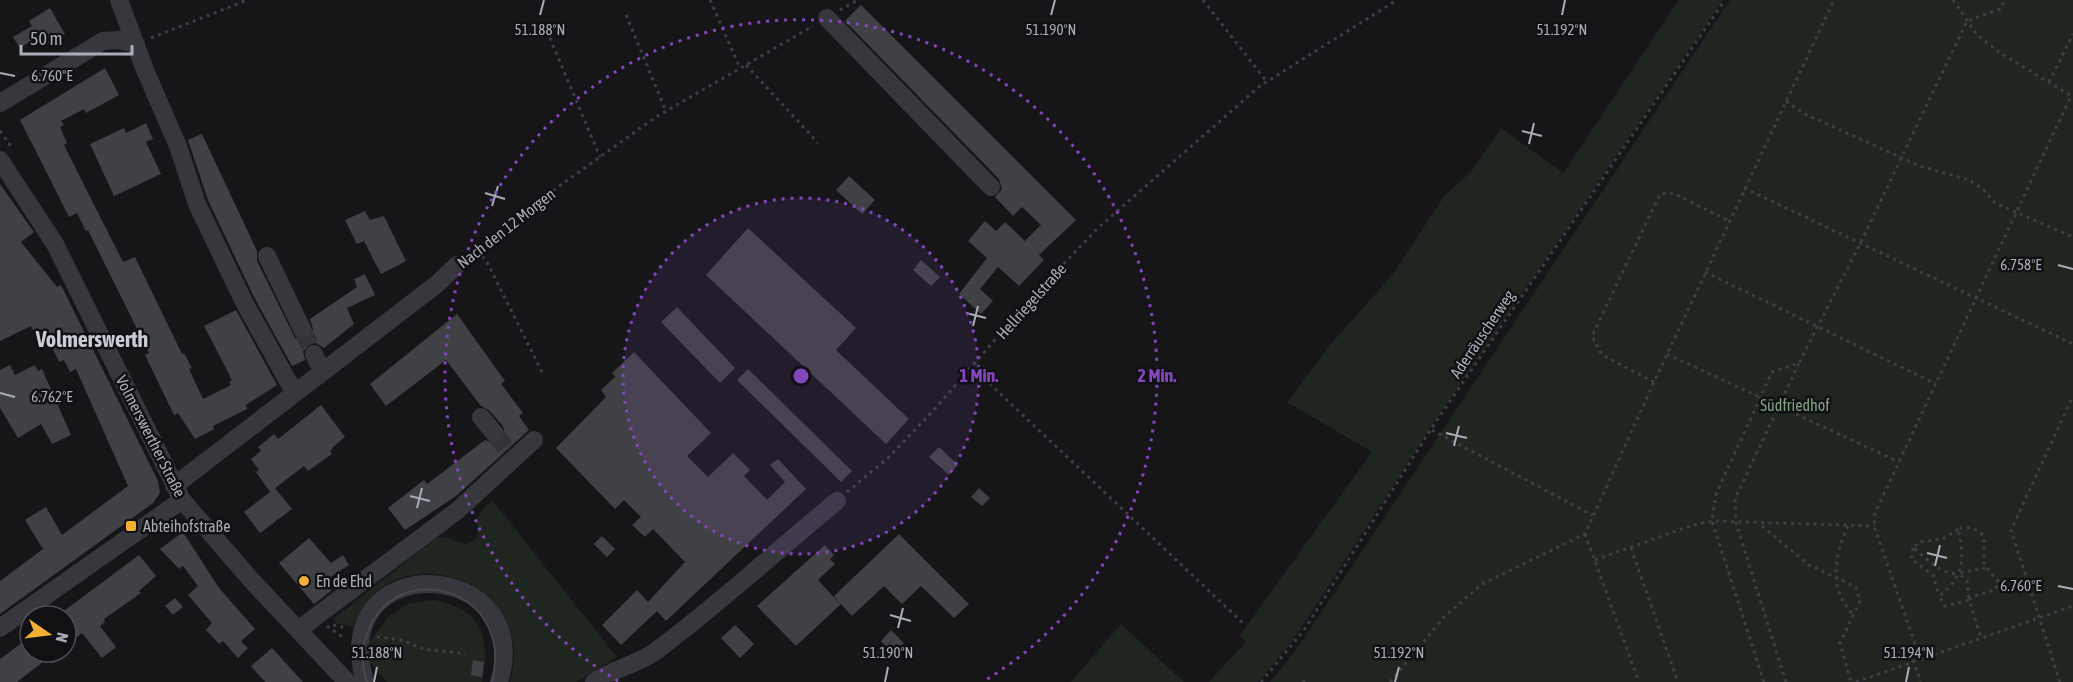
<svg xmlns="http://www.w3.org/2000/svg" width="2073" height="682" viewBox="0 0 2073 682" font-family="'Asap Condensed',sans-serif">
	<style>
		.green { fill: #1e261f }
		.building { fill: #404145 }
		.lines { fill: none; stroke-linecap: round; stroke-linejoin: round }
		.minor-tunnel { stroke: #333438; stroke-width: 18; stroke-dasharray: 18 9; stroke-linecap: butt }
		.path { stroke: #3d3f44; stroke-width: 3; stroke-dasharray: 3 4.5; stroke-linecap: butt }
		.minor { stroke: #37383d; stroke-width: 18 }
		.tram { stroke: #4a4c52; stroke-width: 1.5 }
		.ticks { fill: none; stroke: #a8adb8; stroke-width: 2 }
		.ring { fill: none; stroke: #8446be; stroke-width: 3; stroke-dasharray: 3 6 }
		.poi-dot { fill: #f2b134; stroke: #111113; stroke-width: 2 }
		.labels { text-anchor: middle; stroke-width: 5; stroke-linejoin: round; paint-order: stroke }
		.street-label { font-size: 16px; fill: #a8adb8; stroke: #111113 }
		.park-label { font-size: 16px; fill: #7fa381; stroke: #111113 }
		.poi-label { font-size: 16px; fill: #a8adb8; stroke: #111113; text-anchor: start }
		.district-label { font-size: 22px; font-weight: bold; fill: #c9ccd4; stroke: #111113 }
		.ticks-label { font-size: 15px; text-anchor: middle; fill: #a8adb8; stroke: #111113; stroke-width: 5; stroke-linejoin: round; paint-order: stroke }
		.centre { fill: #8446be; stroke: #111113; stroke-width: 3 }
		.ring-label { font-size: 18px; text-anchor: middle; font-weight: bold; fill: #8446be; stroke: #111113; stroke-width: 5; stroke-linejoin: round; paint-order: stroke }
	</style>
	<rect width="100%" height="100%" fill="#161618"/>
	<path class="green" d="M1679,0h44l-293,428 -136,211 -36,43h-49l37,-40 -6,-7 132,-183 -85,-50 43,-57 63,-71 52,-79 26,-23 30,-44 62,45z
		M1730,0h343v682h-803l26,-32z
		M493,501l124,156 -41,25h-66c2,-10 5,-21 4,-32 -9,-86 -132,-107 -161,-23l-17,-4 -3,-4 102,-80 11,-2 20,8 12,-8c-3,-17 0,-27 15,-36z
		M432,600c50,8 59,37 50,82h-95l-19,-22 2,-19 18,-24 20,-13z
		M1121,624l63,58h-113z"/>
	<path class="building" d="M861,5l215,215 -37,35 5,5 -25,26 -21,-19 -18,22 13,12 -12,13 -22,-20 28,-36 -19,-17 17,-20 11,10 9,-9 20,19 16,-16 -19,-18 -9,9 -18,-19 7,-8 -3,-10 -154,-158z
		M50,8l15,26 -21,12 -6,-10 -18,12 -7,-11 19,-11 -3,-5z
		M105,68l14,27 -33,18 -2,-4 -23,12 3,4 -4,2 7,16 -3,2 59,117 12,-5 47,97 2,-1 8,15 -3,1 14,30 28,-14 -2,-3 3,-2 -28,-54 32,-16 41,75 -31,20 1,4 -34,17 1,3 -19,10 -17,-26 -4,2 -29,-60 4,-2 -61,-123 -2,1 -9,-18 -8,4 -49,-97z
		M146,123l7,16 -7,3 15,32 -47,22 -24,-52 34,-16 2,5z
		M202,134l55,117v10l38,77 7,2 9,-4 2,-7 -3,-10 47,-32 -3,-8 11,-5 10,21 -28,13 7,16 -30,24 -8,-5 -7,1 -6,8 2,8 -13,6 -38,-69 -46,-97 -20,-60z
		M849,176l26,24 -13,14 -26,-24z
		M0,184l34,48 -13,10 36,45 4,-2 97,196 2,12 -7,10 -153,111v-33l43,-32 -18,-29 21,-13 16,28 66,-49 -52,-117 -6,3 -6,-12 -5,2 -12,-26 -9,5 -7,-15 -31,15z
		M365,211l5,9 14,-4 22,45 -25,13 -17,-33 -7,3 -12,-24z
		M748,228l108,100 -20,22 73,69 -23,25 -180,-169z
		M921,260l19,17 -9,9 -18,-16z
		M677,307l58,61 -15,15 -59,-61z
		M457,314l48,67 -4,3 22,29 -4,3 10,14 -73,66 -51,34 -17,-22 36,-28 3,4 58,-44 11,4 9,-8 -2,-10 -14,-16 -8,-4 -35,-46 -60,46 -16,-22z
		M634,352l77,81 -24,23 21,21 25,-24 17,17 -6,6 23,24 18,-18 -15,-17 8,-6 28,30 -140,132 -9,-10 -36,34 -19,-20 35,-35 11,12 37,-40 -32,-33 -8,8 -13,-12 9,-8 -17,-17 -9,9 -59,-61 50,-51 -5,-7 14,-13 -3,-4z
		M10,365l5,10 20,-10 3,6 4,-2 29,66 -19,9 -11,-20 -23,14 -18,-30v-38z
		M748,369l104,102 -11,11 -104,-102z
		M321,405l24,32 -12,10 -3,5 2,2 -24,17 -4,-5 -34,26 -14,-20 3,-2 -8,-11 10,-8 -3,-4 16,-13 4,5z
		M939,447l19,18 -9,10 -20,-18z
		M275,488l17,21 -32,24 -16,-21z
		M979,488l11,10 -8,8 -11,-9z
		M183,532l36,56 36,41 -14,12 7,7 -10,10 -15,-17 -4,3 -13,-14 6,-7 -24,-28 10,-9 -15,-20 -4,3 -19,-20z
		M899,534l70,70 -15,14 -33,-32 -19,18 -18,-18 -32,30 -11,-12 -45,42 -39,-40 68,-61 9,10 -4,4 5,5 -17,16 22,24 -6,-8z
		M602,536l13,13 -8,8 -13,-13z
		M309,538l22,25 12,-8 6,10 -20,13 3,4 -4,4 4,4 -18,14 -35,-41z
		M139,555l17,21 -17,15 2,2 -37,26 1,3 -5,4 16,21 -14,11 -20,-25 -16,12v-29h-9z
		M175,598l8,9 -10,8 -8,-9z
		M735,625l19,19 -14,14 -19,-20z
		M891,630l13,13 -11,11 -12,-13z
		M30,637v15h26l-39,30h-17v-23z
		M272,648l31,34h-38l-14,-16z
		M473,660l11,2 -2,15 -11,-2z"/>
	<g class="lines">
		<path class="minor-tunnel" d="M302,329l12,25
			M494,433l17,22"/>
		<path class="path" d="M710,0l30,68
			M1203,0l64,82
			M1953,0l24,35 22,17 74,45
			M840,10l18,-10
			M626,15l40,96
			M547,31l53,126
			M151,38l96,-38
			M746,65l72,78
			M2049,82l24,-48
			M1786,101l19,13 115,52 49,14 13,8 13,15 78,34
			M0,131l13,18
			M1744,188l329,156
			M478,250l10,14 56,112
			M470,255l92,-71 94,-67 157,-91
			M1705,272l231,112
			M0,315l56,-31
			M1667,354l232,108
			M973,368l271,256
			M1654,382l-52,-27 -10,-19 68,-142 13,-1 56,28
			M1432,430l160,85
			M847,492l42,-35 43,-45 102,-117 64,-67 162,-142 137,-86
			M1762,526l47,39 47,22 4,14 -20,42 11,39
			M1848,526c-14,29 -20,66 7,90
			M1958,529l-15,10 -24,3 -6,6c12,9 31,29 46,25
			M1585,534l54,148
			M1631,548l47,134
			M1913,548l-2,11 22,16 6,21
			M1595,560l98,-35 19,-4 162,5
			M1969,598l-2,-17 -8,-8 26,-5
			M1969,600l5,-4 21,-6 4,-8 -15,-17v-28c-6,-8 -16,-12 -26,-8 7,28 6,49 -19,67l6,10 24,-6 12,37
			M333,625l14,3
			M327,626l17,12
			M377,637l24,3 23,9 42,5
			M1920,658l-46,-132 1,-13 196,-417
			M1913,660l8,22
			M1261,682l43,-52 127,-201 294,-429
			M1302,682h4
			M1390,682l54,-65 38,-33 103,-50 69,-152 180,-382
			M1764,682l-52,-161 4,-27 56,-122 27,-9 61,-119 107,-223 33,-12 5,-9
			M1786,682l-50,-159 -1,-24 64,-136
			M1856,682l217,-76
			M2060,682l-49,-152 62,-134"/>
		<path class="minor" d="M119,0l26,70 33,76 19,58 47,98 50,90
			M827,18l164,169
			M0,103l103,-62 16,-1 17,4
			M0,160l55,84 127,256 71,82 94,100
			M267,256l35,73
			M314,354l8,17
			M481,417l13,16
			M174,486l263,-202 20,-19
			M0,628l182,-128
			M298,630l160,-120 76,-70
			M365,682c-40,-137 173,-124 134,0
			M594,682c20,-14 45,-18 62,-31 63,-47 120,-100 181,-150"/>
		<path class="tram" d="M367,682c-5,-14 -6,-31 -1,-45 26,-83 150,-51 126,45"/>
	</g>
	<path class="ticks" d="M540,15l4,-15M1051,15l4,-15M1562,15l3,-15M0,73l15,3M1522,131l20,5M1529,144l5,-21M485,193l20,6M492,206l6,-20M2058,265l15,4M966,313l20,5M973,326l5,-20M0,393l15,4M1446,433l21,5M1454,446l5,-20M410,496l20,5M417,508l5,-20M1927,553l20,5M1935,566l5,-21M2058,586l15,3M890,615l21,6M898,628l5,-20M374,682l3,-15M885,682l3,-15M1395,682l4,-15M1906,682l3,-15"/>
	<circle cx="801" cy="376" r="178" fill="#8446be" fill-opacity=".12"/>
	<g class="ring">
		<circle cx="801" cy="376" r="178"/>
		<path d="M618 681A356 356 0 1 1 984 681"/>
	</g>
	<g class="poi-dot">
		<rect x="125" y="520" width="12" height="12" rx="3"/>
		<circle cx="304" cy="581" r="6"/>
	</g>
	<g class="labels">
		<g class="street-label">
			<text transform="translate(506 228) rotate(-38)" y="6">Nach den 12 Morgen</text>
			<text transform="translate(1031 301) rotate(-48)" y="6">Hellriegelstraße</text>
			<text transform="translate(1482 334) rotate(-56)" y="6">Aderräuscherweg</text>
			<text transform="translate(151 436) rotate(63)" y="6">Volmerswerther Straße</text>
		</g>
		<g class="park-label">
			<text x="1795" y="411">Südfriedhof</text>
		</g>
		<g class="poi-label">
			<text x="143" y="532">Abteihofstraße</text>
			<text x="316" y="587">En de Ehd</text>
		</g>
		<g class="district-label">
			<text x="92" y="347">Volmerswerth</text>
		</g>
	</g>
	<g class="ticks-label">
		<text x="540" y="35">51.188°N</text>
		<text x="1051" y="35">51.190°N</text>
		<text x="1562" y="35">51.192°N</text>
		<text x="52" y="81">6.760°E</text>
		<text x="2021" y="270">6.758°E</text>
		<text x="52" y="402">6.762°E</text>
		<text x="2021" y="591">6.760°E</text>
		<text x="377" y="658">51.188°N</text>
		<text x="888" y="658">51.190°N</text>
		<text x="1399" y="658">51.192°N</text>
		<text x="1909" y="658">51.194°N</text>
	</g>
	<circle cx="801" cy="376" r="9" class="centre"/>
	<g class="ring-label">
		<text x="979" y="382">1 Min.</text>
		<text x="1157" y="382">2 Min.</text>
	</g>
	<g transform="translate(48 634) rotate(104)"><circle r="28" fill="#111113" stroke="#4d4f55" stroke-width="1.5"/>
	<path d="M0-4.5L10 22L0 15L-10 22Z" fill="#f2b134"/>
	<text y="-9" font-size="16" font-weight="bold" text-anchor="middle" fill="#a8adb8">N</text>
	</g>
	<path d="M21 45v9h111v-9" fill="none" stroke="#a8adb8" stroke-width="3"/>
	<text x="30" y="45" font-size="18" fill="#a8adb8" stroke="#111113" stroke-width="4.5" paint-order="stroke">50 m</text>
</svg>
